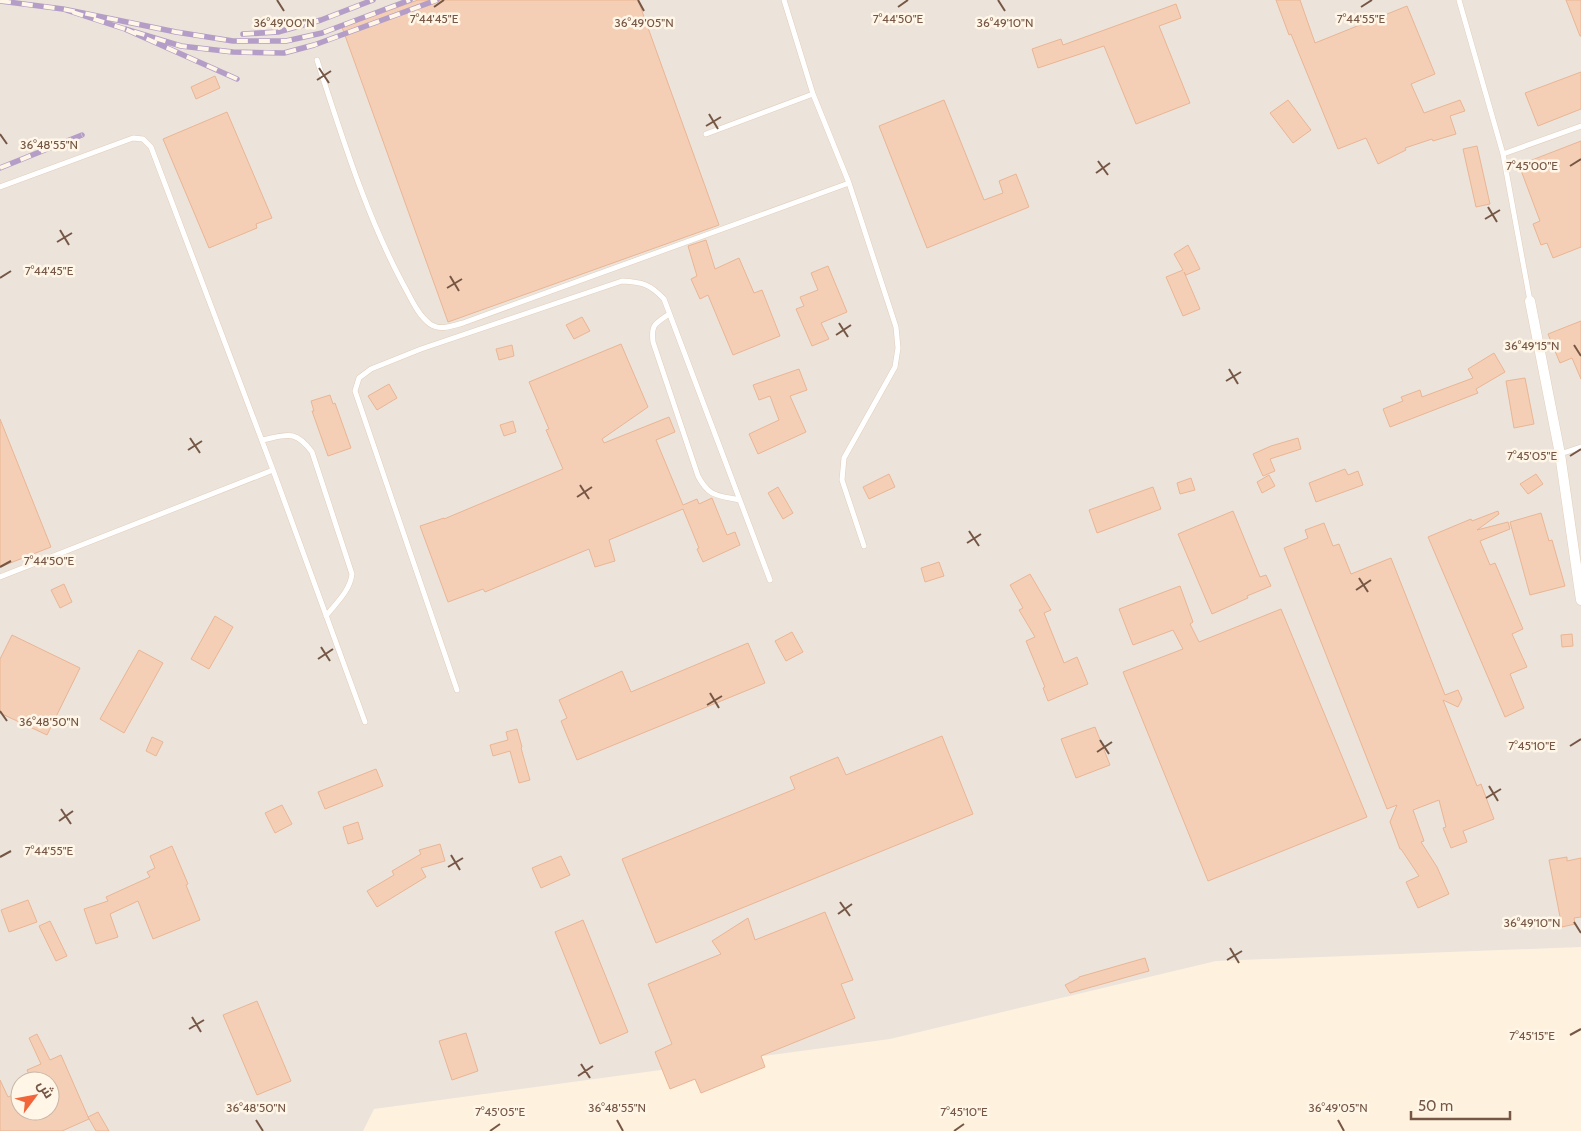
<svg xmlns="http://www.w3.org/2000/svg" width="1581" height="1131" viewBox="0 0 1581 1131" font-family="Cabin,Cairo,sans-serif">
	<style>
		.industrial { fill: #ece3db; fill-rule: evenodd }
		.building { fill: #f5cfb5; stroke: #e9b594 }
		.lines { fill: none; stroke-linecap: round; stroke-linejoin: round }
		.lane-casing { stroke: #e2ceba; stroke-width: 6 }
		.street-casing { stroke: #e2ceba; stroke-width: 11 }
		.lane { stroke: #fff; stroke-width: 5 }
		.street { stroke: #fff; stroke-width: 10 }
		.rail-casing { stroke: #b49ec7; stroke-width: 5.5 }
		.rail { stroke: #fff6e7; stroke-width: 4; stroke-dasharray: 11; stroke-linecap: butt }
		.ticks { fill: none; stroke: #765745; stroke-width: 2 }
		.ticks-label { font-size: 12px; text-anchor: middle; fill: #765745; stroke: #fff6e7; stroke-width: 5; stroke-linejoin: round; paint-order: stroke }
	</style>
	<rect width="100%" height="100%" fill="#fef2df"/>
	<path class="industrial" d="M0,0h1581v947l-365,14 -326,78 -516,70 -11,22h-363zM20,1081h30v30h-30z"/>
	<path class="building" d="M418,0h220l81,225 -271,97 -106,-295z
		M1276,0h24l15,43 92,-37 28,68 -24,10 13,29 36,-13 5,11 -15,5 6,18 -23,7 -1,-2 -27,9 1,2 -28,14 -12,-26 -28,11 -47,-115 -2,1z
		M1566,0h15v36h-1z
		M1176,4l5,14 -22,8 31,77 -54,21 -32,-78 -66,22 -6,-19 29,-10 2,6z
		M1581,72v37l-43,17 -13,-33z
		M215,76l5,12 -24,11 -5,-12z
		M944,100l40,100 19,-7 -4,-12 17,-7 13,33 -102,41 -48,-122z
		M1288,100l23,30 -18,13 -23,-30z
		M227,112l45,106 -16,6 1,4 -48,20 -46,-109z
		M1581,141v106l-28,11 -6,-15 -6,2 -8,-21 7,-3 -21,-56z
		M1477,146l13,58 -14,3 -13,-58z
		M706,240l9,29 24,-11 15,35 8,-3 18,46 -47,19 -25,-60 -8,4 -9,-20 6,-3 -9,-30z
		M1188,245l12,24 -14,6 -2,-3 16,37 -17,7 -17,-39 17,-7 -9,-16z
		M828,266l19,46 -26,11 8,16 -17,7 -16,-37 8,-3 -4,-9 18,-7 -7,-17z
		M582,317l8,14 -16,8 -8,-14z
		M1581,321v58l-9,-21 -12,5 -12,-29z
		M621,344l27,63 -46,32 2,4 65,-26 6,15 -19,8 27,65 14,-6 2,5 13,-6 15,37 8,-3 5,13 -37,17 -6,-13 2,-1 -16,-39 -74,31 6,21 -20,6 -6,-18 -104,43 -2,-3 -35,13 -28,-76 24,-8v1l119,-50 -17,-39 3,-1 -20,-47z
		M512,345l2,11 -15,4 -3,-11z
		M1494,353l11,19 -29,17 2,4 -88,34 -7,-18 20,-8 -2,-4 19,-7 2,7 51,-19 -5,-9z
		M799,369l8,21 -17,6 16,36 -48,22 -9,-20 30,-14 -9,-24 -11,4 -6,-15z
		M1525,378l9,46 -20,4 -8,-47z
		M389,384l8,14 -20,12 -9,-14z
		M330,395l3,9 2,-1 16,45 -23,8 -16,-45h2l-3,-10z
		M0,419l51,128 -51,20z
		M513,421l3,11 -12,4 -4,-11z
		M1298,438l3,11 -31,10 5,12 -12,5 -10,-22 18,-8z
		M1345,469l3,6 10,-4 5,14 -47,17 -7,-19z
		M889,474l6,13 -26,12 -6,-12z
		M1536,474l7,10 -15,10 -8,-10z
		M1269,475l6,11 -13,7 -5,-11z
		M1191,478l4,12 -15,4 -3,-11z
		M778,487l15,26 -10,6 -15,-26z
		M1153,487l8,22 -64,24 -8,-23z
		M1233,511l27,66 6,-2 5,11 -24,10 1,2 -36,16 -34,-80z
		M1498,511l1,3 -22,16 31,-8 2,7 -30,12 10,24 5,-2 28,66 -11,5 15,33 -17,7 14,34 -19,9 -77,-180 43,-18 1,2z
		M1541,513l8,28 3,-1 13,46 -35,9 -20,-73z
		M1324,523l9,23 6,-2 12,30 40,-16 54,137 13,-5 4,9 -4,8 -15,-7 34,86 4,-2 13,35 -31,12 4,11 -16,6 -8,-20 3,-1 -7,-27 -26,10 11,31 -3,1 16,25 12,27 -31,14 -12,-26 13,-6 -18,-27h-1l-10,-27 7,-17 -10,4 -103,-261 24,-10 -3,-8z
		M939,562l5,14 -19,6 -4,-14z
		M1030,574l21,36 -7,3 20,50 13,-6 11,27 -40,17 -5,-13 2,-1 -19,-46 9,-4 -16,-27 4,-2 -13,-23z
		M64,584l8,18 -12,6 -9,-18z
		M1180,586l13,36 -3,2 9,18 82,-33 86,208 -159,64 -85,-209 60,-23 -10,-19 -40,15 -14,-36z
		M215,616l18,11 -24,42 -18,-10z
		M792,632l11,20 -17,9 -11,-20z
		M1572,634l1,12 -11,1 -1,-12z
		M12,635l68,33 -33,67 -47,-22v-54z
		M748,643l17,40 -188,77 -16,-39 6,-3 -8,-18 63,-29 9,21z
		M139,650l24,13 -39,70 -24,-14z
		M1095,727l15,38 -34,13 -15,-39z
		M517,729l5,18 -1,1 9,32 -11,3 -9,-32 -17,5 -3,-11 18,-5 -2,-8z
		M942,736l31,78 -317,129 -34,-84 173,-70 -5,-12 48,-20 8,18z
		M152,737l11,5 -7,14 -10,-5z
		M376,769l7,17 -58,23 -7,-17z
		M282,805l10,19 -17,9 -10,-20z
		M358,822l5,17 -15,5 -5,-17z
		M440,844l5,17 -24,7 5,9 -49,30 -10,-16 27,-16 -2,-4 29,-17 -2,-4z
		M172,846l16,38 -2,1 14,35 -47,19 -15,-38 -28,13 8,23 -22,7 -12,-35 24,-8 -2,-4 44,-20 -3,-5 8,-4 -5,-12z
		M561,856l9,19 -29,13 -9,-20z
		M1567,857v4l14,-3v59l-7,1 1,6 -13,3 -13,-67z
		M28,900l9,22 -28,10 -8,-22z
		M825,912l28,68 -12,4 14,34 -94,38 4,11 -64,26 -6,-14 -25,10 -15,-37 17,-8 -24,-60 73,-30 -9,-13 36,-23 7,22z
		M583,920l45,112 -28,12 -45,-112z
		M50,921l17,35 -11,5 -17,-35z
		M1145,958l4,13 -79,22 -5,-8 14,-7v-1z
		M257,1001l34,80 -34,14 -34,-80z
		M466,1033l12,38 -26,9 -13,-39z
		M37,1034l13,26 11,-5 28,64 -27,12h-62v-51l8,17 10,-4 2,6v12h30v-30h-18l-5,-11 14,-6 -12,-26z
		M98,1112l11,19h-13l-8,-14z"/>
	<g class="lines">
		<g class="lane-casing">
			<path id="lane" d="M784,0l29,94 36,89 47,144 2,21 -3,19 -51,91 -2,22 22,66
				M1459,0l44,154 27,147
				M317,60c25,76 48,153 86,224 8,14 14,30 27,40 10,7 22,2 33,-1l386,-140
				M706,134l107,-40
				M1503,154l78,-28
				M0,187l133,-49 10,1 8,8 122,323 92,252
				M669,314c-14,10 -18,10 -16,28l45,134c11,21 19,19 41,24
				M262,440c25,-5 33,-11 50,12l40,122c-2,17 -16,29 -26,42
				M1560,454l21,-7
				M0,577l273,-107
				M457,690l-102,-299 4,-13 12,-9 50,-20 201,-68c20,1 28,3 42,18l106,281"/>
		</g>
		<g class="street-casing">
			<path id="street" d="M1530,301l30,153 21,146"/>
		</g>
		<use href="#lane" class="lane"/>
		<use href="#street" class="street"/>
		<g class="rail-casing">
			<path id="rail" d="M0,1l63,8
				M125,29l-62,-20 113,23 57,9h53l36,-8 88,-33
				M243,34l35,-2 43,-12 52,-20
				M237,79l-112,-50 56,17 52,6 51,1 30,-8 123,-45
				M0,168l82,-33"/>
		</g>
		<use href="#rail" class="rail"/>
	</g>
	<path class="ticks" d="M277,0l7,11M638,0l6,11M998,0l7,11M434,7l10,-7M898,7l10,-7M1361,7l11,-7M319,68l10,15M317,80l14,-9M709,114l9,15M706,126l15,-9M0,134l7,10M1098,161l10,14M1570,166l11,-7M1096,173l14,-10M1488,207l9,15M1485,219l15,-9M60,230l9,15M57,242l15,-9M450,276l9,15M0,278l11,-7M447,288l15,-9M839,323l9,14M836,335l15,-10M1574,345l7,11M1229,369l9,15M1226,381l15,-9M190,438l10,15M188,450l14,-9M1570,456l11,-7M580,485l9,14M577,497l15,-10M969,531l10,15M967,543l14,-9M0,567l11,-6M1359,578l9,14M1356,590l15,-10M321,647l9,14M318,659l15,-10M710,693l9,15M707,705l15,-9M0,711l7,10M1100,740l9,14M1570,746l11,-7M1097,752l15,-10M1489,786l9,15M1486,798l15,-9M61,809l10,15M59,821l14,-10M451,855l9,15M0,857l11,-6M448,867l15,-9M840,902l10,14M838,914l14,-10M1574,922l7,11M1230,948l9,15M1227,960l15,-9M192,1017l9,15M189,1029l15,-9M1570,1035l11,-6M581,1064l9,14M578,1076l15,-10M256,1120l7,11M617,1120l6,11M1338,1120l6,11M490,1131l10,-7M954,1131l10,-7"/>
	<g class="ticks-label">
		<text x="434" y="23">7°44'45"E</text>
		<text x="898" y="23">7°44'50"E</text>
		<text x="1361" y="23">7°44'55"E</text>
		<text x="644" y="27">36°49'05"N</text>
		<text x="284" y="27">36°49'00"N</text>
		<text x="1005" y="27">36°49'10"N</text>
		<text x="49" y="149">36°48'55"N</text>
		<text x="1532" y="170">7°45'00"E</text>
		<text x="49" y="275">7°44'45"E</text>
		<text x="1532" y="350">36°49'15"N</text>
		<text x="1532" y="460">7°45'05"E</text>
		<text x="49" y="565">7°44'50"E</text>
		<text x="49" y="726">36°48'50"N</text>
		<text x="1532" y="750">7°45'10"E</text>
		<text x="49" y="855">7°44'55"E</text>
		<text x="1532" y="927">36°49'10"N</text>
		<text x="1532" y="1040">7°45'15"E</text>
		<text x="256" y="1112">36°48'50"N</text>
		<text x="617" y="1112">36°48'55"N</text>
		<text x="1338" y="1112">36°49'05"N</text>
		<text x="500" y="1116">7°45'05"E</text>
		<text x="964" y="1116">7°45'10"E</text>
	</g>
	<g transform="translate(35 1096) rotate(58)"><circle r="24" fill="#fff6e7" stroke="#c8b6a6"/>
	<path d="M0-4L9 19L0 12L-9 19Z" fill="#f2643a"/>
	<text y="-8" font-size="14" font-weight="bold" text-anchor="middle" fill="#765745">ش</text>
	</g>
	<path d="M1411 1111v8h99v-8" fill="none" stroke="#765745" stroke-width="2.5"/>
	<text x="1418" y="1111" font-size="15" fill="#765745" stroke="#fff6e7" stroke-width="4" paint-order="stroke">50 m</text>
</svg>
